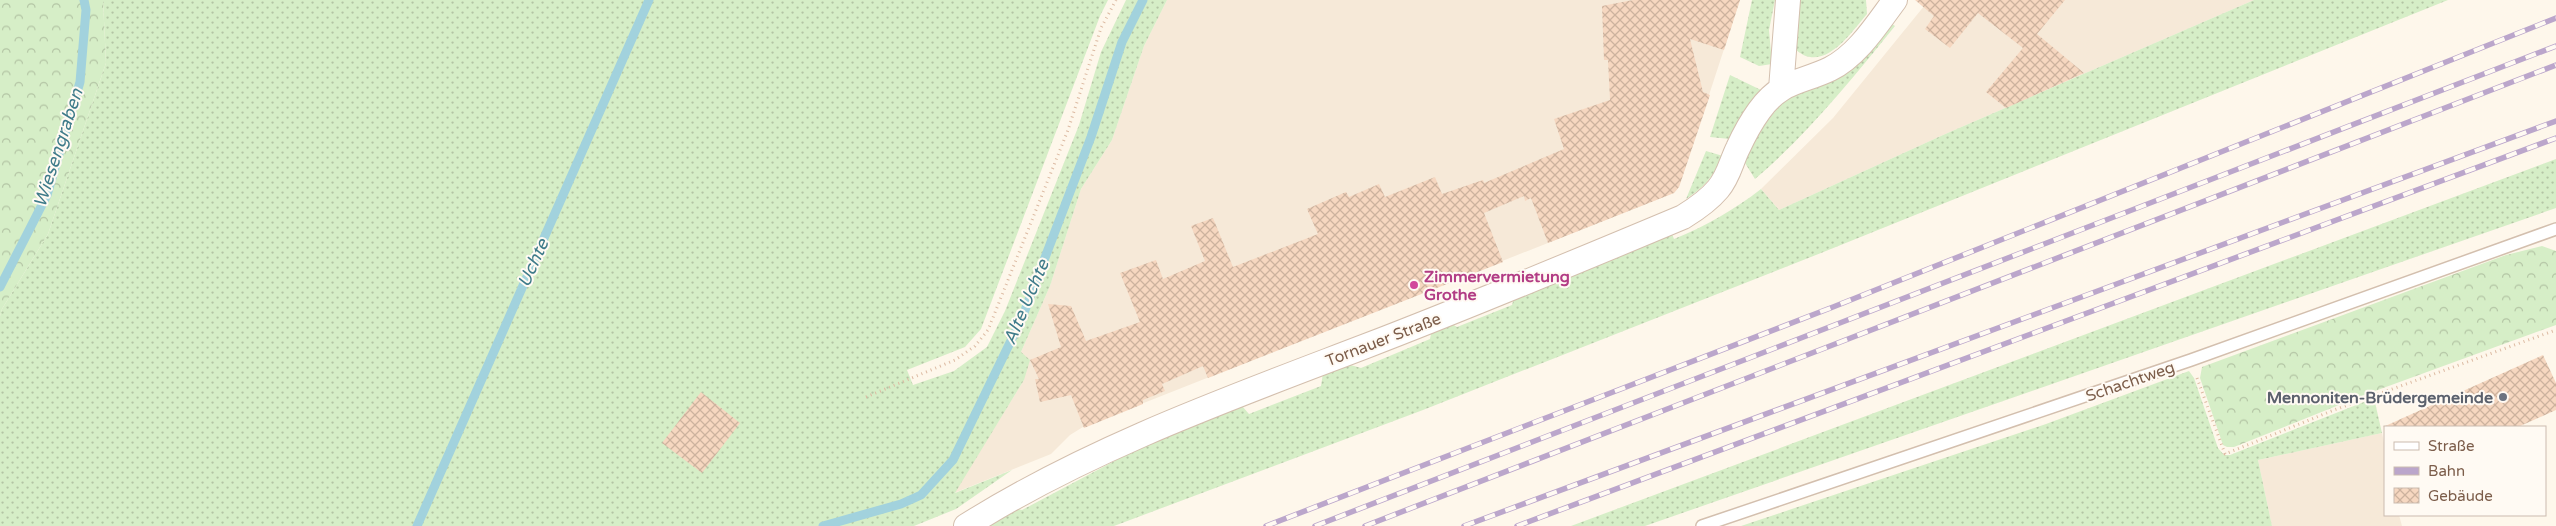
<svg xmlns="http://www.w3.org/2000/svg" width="2556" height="526" viewBox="0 0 2556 526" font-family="'Varela Round',sans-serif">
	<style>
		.residential { fill: #f6e9d8 }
		.grass { fill: url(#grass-dots) }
		.forest { fill: url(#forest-crowns) }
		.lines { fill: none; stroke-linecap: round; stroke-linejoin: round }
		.stream { stroke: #a2d2dd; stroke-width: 9 }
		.building { fill: url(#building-cross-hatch) }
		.service-casing { stroke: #d3bfae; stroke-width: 14 }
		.minor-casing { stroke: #d3bfae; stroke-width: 26 }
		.path { stroke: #dcbaa2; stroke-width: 3; stroke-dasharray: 1 4; stroke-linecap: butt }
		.service { stroke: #fff; stroke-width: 11 }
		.minor { stroke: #fff; stroke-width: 24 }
		.rail-casing { stroke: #bba6cb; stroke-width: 5.5 }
		.rail { stroke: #fffaf3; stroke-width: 4; stroke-dasharray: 11; stroke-linecap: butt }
		.hotel-dot { fill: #d1479c; stroke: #fffaf3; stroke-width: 2 }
		.worship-dot { fill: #6b7280; stroke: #fffaf3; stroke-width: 2 }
		.labels { text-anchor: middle; stroke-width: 4; stroke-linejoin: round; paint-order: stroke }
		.hotel-label { font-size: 16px; font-weight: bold; fill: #b23c85; stroke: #fffaf3; text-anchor: start }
		.street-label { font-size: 16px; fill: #7c5d4a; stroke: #fffaf3 }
		.worship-label { font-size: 16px; font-weight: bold; fill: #5b616d; stroke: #fffaf3; text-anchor: end }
		.water-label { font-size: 18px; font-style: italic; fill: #3f7b8a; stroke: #fffaf3 }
	</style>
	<defs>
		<pattern id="grass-dots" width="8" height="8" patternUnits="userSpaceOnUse" patternTransform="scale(1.25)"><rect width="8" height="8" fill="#d6eec7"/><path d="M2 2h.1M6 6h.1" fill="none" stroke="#b3c4a4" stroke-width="1.8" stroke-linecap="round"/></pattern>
		<pattern id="forest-crowns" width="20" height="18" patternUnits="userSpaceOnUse" patternTransform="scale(1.25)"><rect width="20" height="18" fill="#d6eec7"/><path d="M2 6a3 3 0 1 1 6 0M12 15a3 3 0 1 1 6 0" fill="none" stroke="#b3c4a4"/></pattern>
		<pattern id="building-cross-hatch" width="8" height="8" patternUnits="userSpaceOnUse" patternTransform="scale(1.25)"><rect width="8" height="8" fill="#f6d7c0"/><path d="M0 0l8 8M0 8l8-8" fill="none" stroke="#ccb29e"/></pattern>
	</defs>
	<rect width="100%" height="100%" fill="#fef7eb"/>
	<path class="residential" d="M1167,0h573l-61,187 -5,6 -591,234 -13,8 -19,19 -97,39 70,-113 -3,-28 29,-66 31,-97 31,-49 32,-94z
		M1929,0h325l-311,135 -164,75 -18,-21 72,-71z
		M2382,433l3,14v68h14l3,11h-130l-14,-66z"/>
	<path class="grass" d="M103,0h1005l-8,16 -119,313 -16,18 -58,23 6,15 41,-14 33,-24 18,-36 74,-186 22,-73 25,-52h41l-23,46 -32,94 -31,49 -31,97 -29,66 9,8 -6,20 -69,113 57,-23 -56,39 -42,17h-914v-210l2,-7 46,-75 58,-171z
		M1752,0h23l-6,30 3,34 -13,2 -19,-9z
		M1796,0h70l1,14c-17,20 -45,62 -73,34z
		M2254,0h194l-627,253 -398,157 -309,116h-133l29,-19 12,3 117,-62 103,-42 7,8 72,-28 2,-13 24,-9 14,4 69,-29 2,-10 17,-7 8,5 55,-22 2,-7 158,-64 2,5c32,-13 60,-29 87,-50l18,21 164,-75z
		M1889,22l6,4c-44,54 -87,108 -140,153l-10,-16c8,-24 21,-42 38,-61z
		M1730,75l31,15 -13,17 -18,32 -20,-2z
		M1706,151l17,5c-11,21 -17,30 -37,43z
		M2556,159v49l-911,318h-74z
		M2189,371l5,7 24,70 6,7h6l144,-57 8,35 -124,27 14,66h-531l305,-102z"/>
	<path class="forest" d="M0,0h103l3,63 -58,171 -46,75 -2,7z
		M2542,246l14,5v74l-192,70 -130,52h-7l-4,-2 -23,-67 2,-11 304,-112z"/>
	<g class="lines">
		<path class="stream" d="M0,287l47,-92 33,-113 6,-72 -2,-10
			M417,526l232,-526
			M823,526l78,-22 20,-9 32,-35 69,-142 69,-181 31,-95 21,-42"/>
	</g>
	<path class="building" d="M1633,0h107l-16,50 -34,-11 13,53 7,3 -31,92 -5,6 -126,50 -17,-45 -6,3 -1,-5 -40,17 19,49 -295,116 -5,-12 -41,18 3,7 -22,9v4l-59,24 -13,-33 -31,7 -5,-23h4l-9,-19 31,-13 -13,-43 23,2 15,35 54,-19 -20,-49 36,-13 7,19 42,-18 -14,-35 22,-8 20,49 85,-33 -11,-25 39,-17 3,5 30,-13 6,13 50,-20 7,17 41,-14 1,3 80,-34 -10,-30 56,-19 -2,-40h-4l-2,-54z
		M1915,0h150l-28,34 47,39 -78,35 -20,-16 37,-44 -45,-35 -28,35 -25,-19 9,-13z
		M2543,355l13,28v27l-38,17h-135z
		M701,392l39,31 -38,50 -40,-30z"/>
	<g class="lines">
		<g class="service-casing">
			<path id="service" d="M1702,526l489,-166 365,-131"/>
		</g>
		<g class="minor-casing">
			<path id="minor" d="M1781,89l7,-89
				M966,526c124,-78 264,-128 400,-180 107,-41 212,-85 317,-129 13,-8 25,-16 35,-28 11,-13 13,-27 20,-41 6,-13 13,-26 21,-37 22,-31 42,-28 71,-42 28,-14 47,-45 65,-69"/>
		</g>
		<path class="path" d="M2197,378l28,76 109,-44 222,-80
			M866,397l89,-37 20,-14 13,-16 80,-200 33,-102 15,-28"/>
		<use href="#service" class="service"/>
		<use href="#minor" class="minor"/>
		<g class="rail-casing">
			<path id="rail" d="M1266,526l567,-219 723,-289
				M1315,526l1241,-480
				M1365,526l1191,-461
				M1464,526l1092,-405
				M1517,526l1039,-388"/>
		</g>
		<use href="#rail" class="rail"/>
	</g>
	<circle class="hotel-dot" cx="1414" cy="285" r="5"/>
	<circle class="worship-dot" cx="2503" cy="397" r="5"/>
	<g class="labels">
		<g class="hotel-label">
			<text x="1424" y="282">Zimmervermietung<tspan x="1424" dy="18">Grothe</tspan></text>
		</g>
		<g class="street-label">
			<text transform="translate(1383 339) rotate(-21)" y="6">Tornauer Straße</text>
			<text transform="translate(2130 381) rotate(-19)" y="6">Schachtweg</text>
		</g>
		<g class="worship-label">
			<text x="2493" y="403">Mennoniten-Brüdergemeinde</text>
		</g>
		<g class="water-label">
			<text transform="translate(58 148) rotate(-72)" y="6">Wiesengraben</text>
			<text transform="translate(533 263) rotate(-66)" y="6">Uchte</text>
			<text transform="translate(1026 302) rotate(-67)" y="6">Alte Uchte</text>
		</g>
	</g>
	<rect x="2384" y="426" width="162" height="90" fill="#fffaf3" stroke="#cbbbaf"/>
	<rect x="2394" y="442" width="25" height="8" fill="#ffffff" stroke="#cbbbaf"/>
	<text x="2428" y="451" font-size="15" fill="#7c5d4a">Straße</text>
	<rect x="2394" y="467" width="25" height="8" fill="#bba6cb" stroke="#cbbbaf"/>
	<text x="2428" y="476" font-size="15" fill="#7c5d4a">Bahn</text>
	<rect x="2394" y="488" width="25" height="15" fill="url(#building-cross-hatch)" stroke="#cbbbaf"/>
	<text x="2428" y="501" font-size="15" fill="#7c5d4a">Gebäude</text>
</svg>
